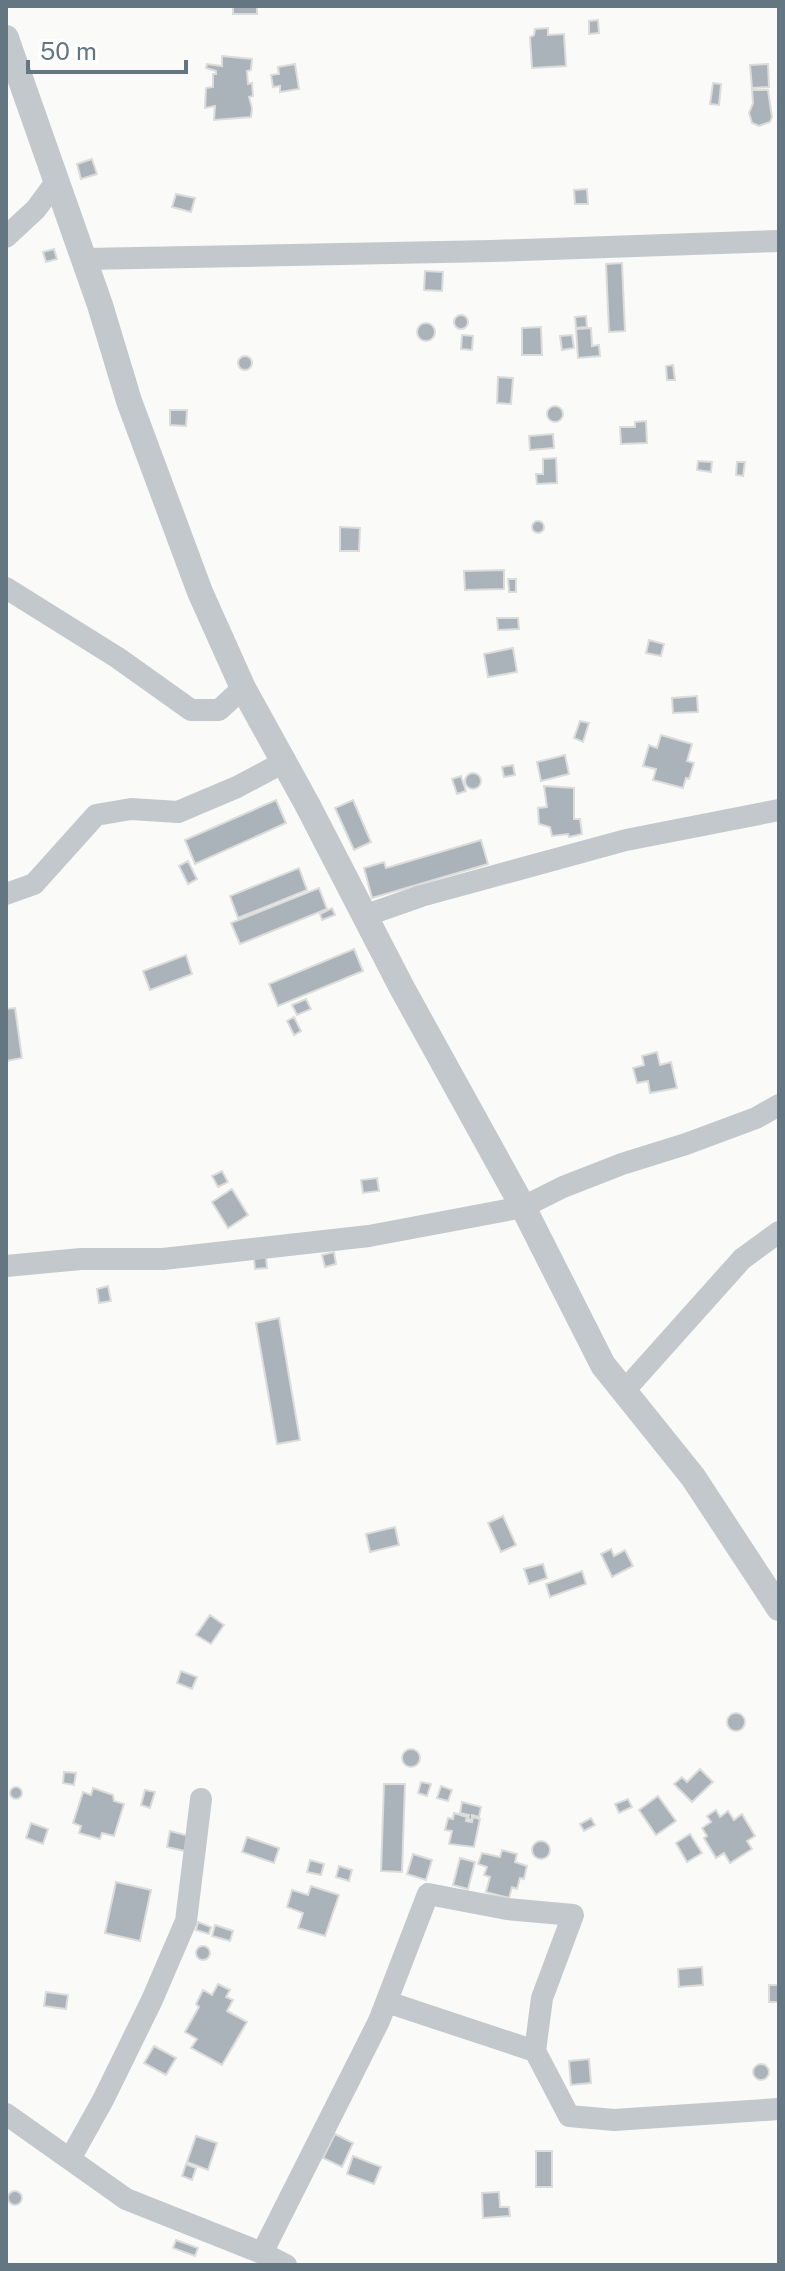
<svg xmlns="http://www.w3.org/2000/svg" width="785" height="2271" viewBox="0 0 785 2271" font-family="'Public Sans',sans-serif">
	<style>
		.building { fill: #aab3b9; stroke: #dcdcda; stroke-width: 2 }
		.lines { fill: none; stroke-linecap: round; stroke-linejoin: round }
		.minor { stroke: #c3c8cc; stroke-width: 22 }
		.tertiary { stroke: #c3c8cc; stroke-width: 26 }
	</style>
	<rect width="100%" height="100%" fill="#fafaf8"/>
	<path class="building" d="M233,6h24v8h-24z
		M598,20l1,13 -10,1v-13z
		M548,28v7l16,-1 2,32 -34,2 -2,-31 4,-2 1,-6z
		M222,56l30,3 -1,11 -4,1 1,13 4,-1 1,13 -4,1 3,11 -1,9 -37,3 1,-14 -10,2 1,-20 7,-1v-13h3v-3l-10,-3 1,-4 15,2z
		M295,64l4,25 -19,3v-6l-7,1 -2,-12 8,-1 -1,-7z
		M768,64l1,23 -17,1 -2,-23z
		M713,83l8,1 -2,21 -9,-1z
		M752,90h16l4,27 -2,5 -11,4 -7,-3 -3,-10 4,-10z
		M92,159l5,15 -16,5 -4,-15z
		M587,189l1,15h-13l-1,-14z
		M176,194l19,4 -4,14 -19,-5z
		M54,249l3,10 -11,3 -3,-10z
		M622,263l3,68 -16,1 -3,-68z
		M425,271l18,1 -1,19 -18,-1z
		M454 322a7 7 0 1 1 14 0a7 7 0 1 1-14 0Z
		M586,316l1,11 -11,1 -1,-11z
		M417 332a9 9 0 1 1 18 0a9 9 0 1 1-18 0Z
		M541,327l1,28h-20v-27z
		M591,328l1,18 7,-1 1,11 -22,2 -2,-29z
		M462,335l11,1 -1,14 -11,-1z
		M572,335l2,13 -12,2 -2,-14z
		M238 363a7 7 0 1 1 14 0a7 7 0 1 1-14 0Z
		M673,365l2,15h-8l-1,-14z
		M498,377l15,1 -2,26 -14,-1z
		M547 414a8 8 0 1 1 16 0a8 8 0 1 1-16 0Z
		M170,410h17l-1,16 -16,-1z
		M646,421l1,22 -26,1 -1,-17h15v-5z
		M553,434l1,14 -24,2 -1,-14z
		M556,458l1,25 -20,1 -1,-10h7v-15z
		M698,461l14,1 -1,10 -14,-2z
		M737,462h8l-2,14 -7,-1z
		M532 527a6 6 0 1 1 12 0a6 6 0 1 1-12 0Z
		M340,527l20,1 -1,23h-19z
		M504,570v19l-39,1 -1,-19z
		M508,579h8v13h-7z
		M497,618h21l1,11 -21,1z
		M649,640l15,4 -3,12 -15,-3z
		M513,648l4,24 -29,5 -4,-23z
		M697,696l1,16 -25,1 -1,-15z
		M580,721l9,2 -6,19 -9,-4z
		M661,735l31,9 -5,17 7,2 -5,16 -3,-1 -3,10 -30,-8 3,-11 -13,-3 6,-21 8,3z
		M565,755l4,19 -28,7 -4,-19z
		M513,765l2,10 -11,2 -2,-10z
		M465 781a8 8 0 1 1 16 0a8 8 0 1 1-16 0Z
		M461,776l5,15 -9,3 -5,-15z
		M544,786l30,2v31h6l2,15 -13,3 -1,-3 -16,2 -2,-9 -11,-3 -1,-16 9,-1z
		M276,800l10,23 -91,41 -10,-24z
		M353,800l18,42 -17,8 -19,-42z
		M481,840l7,24 -116,34 -8,-30 20,-6 2,6z
		M188,861l9,18 -9,5 -9,-18z
		M299,868l8,22 -69,28 -8,-22z
		M319,888l8,21 -87,35 -9,-21z
		M332,908l3,7 -13,5 -2,-6z
		M354,949l9,22 -85,35 -9,-22z
		M186,955l6,19 -42,16 -7,-19z
		M306,999l5,10 -14,6 -5,-10z
		M15,1008l7,50 -16,3v-52z
		M294,1017l7,14 -7,4 -7,-14z
		M657,1052l3,13 11,-3 6,26 -27,5 -2,-12 -11,2 -4,-15 11,-3 -2,-9z
		M222,1171l6,11 -10,5 -6,-11z
		M377,1178l2,13 -16,2 -2,-13z
		M232,1189l16,26 -20,13 -16,-26z
		M334,1252l2,12 -11,3 -3,-12z
		M266,1257l1,11 -12,1 -1,-10z
		M108,1286l3,15 -12,2 -2,-14z
		M279,1318l21,122 -23,4 -21,-121z
		M503,1516l13,29 -15,7 -13,-29z
		M395,1527l4,18 -29,7 -4,-18z
		M611,1549l3,7 11,-6 8,16 -21,11 -11,-23z
		M543,1564l4,14 -18,6 -5,-15z
		M582,1571l4,13 -36,13 -4,-13z
		M210,1615l14,10 -13,19 -15,-9z
		M181,1671l16,6 -5,12 -15,-6z
		M727 1722a9 9 0 1 1 18 0a9 9 0 1 1-18 0Z
		M402 1758a9 9 0 1 1 18 0a9 9 0 1 1-18 0Z
		M700,1769l13,13 -21,20 -18,-18 8,-7 5,5z
		M64,1772l12,1 -2,12 -11,-2z
		M421,1782l10,2 -4,12 -9,-3z
		M384,1784h21l-3,88 -21,-1z
		M441,1786l11,4 -4,11 -11,-3z
		M10 1793a6 6 0 1 1 12 0a6 6 0 1 1-12 0Z
		M93,1788l20,7 1,6 10,3 -10,32 -12,-3 -2,6 -21,-6 2,-7 -8,-3 10,-31 8,3z
		M145,1790l10,2 -5,16 -9,-3z
		M658,1796l18,25 -20,14 -17,-25z
		M628,1799l4,8 -13,6 -4,-9z
		M462,1802l19,5 -2,10 -7,-2v5l-4,-1 1,-4 -9,-2z
		M716,1810l4,7 8,-6 6,9 8,-6 13,22 -8,5 5,8 -22,14 -6,-10 -8,5 -12,-20 3,-2 -5,-8 9,-6 -4,-6z
		M454,1813l13,4 -1,4 6,1 1,-5 7,2 -6,28 -25,-3 3,-13 -7,-1 3,-12 5,1z
		M591,1818l4,7 -11,6 -4,-7z
		M31,1823l17,6 -5,15 -17,-6z
		M170,1831l19,5 -4,15 -18,-4z
		M690,1834l12,19 -15,9 -11,-19z
		M247,1837l32,11 -5,15 -32,-11z
		M532 1850a9 9 0 1 1 18 0a9 9 0 1 1-18 0Z
		M502,1850l15,4 -2,8 12,4 -3,13 -4,-1 -3,11 -5,-2 -3,11 -23,-6 4,-15 -6,-2 3,-8 -9,-3 4,-11 18,4z
		M413,1854l19,6 -6,20 -19,-6z
		M460,1858l15,4 -7,27 -15,-4z
		M310,1860l14,4 -3,11 -14,-3z
		M339,1866l13,4 -3,11 -13,-4z
		M116,1882l35,8 -11,51 -35,-8z
		M311,1886l28,9 -14,41 -27,-8 5,-15 -16,-6 5,-17 16,5z
		M198,1922l13,5 -2,7 -13,-4z
		M215,1925l18,6 -3,10 -18,-5z
		M196 1953a7 7 0 1 1 14 0a7 7 0 1 1-14 0Z
		M702,1967l1,18 -24,2 -1,-18z
		M218,1984l12,6 -4,7 7,3 -6,11 20,11 -25,43 -31,-17 6,-9 -12,-7 14,-25 -3,-3 7,-14 9,5z
		M769,1985h10v17h-10z
		M46,1992l22,3 -2,14 -22,-3z
		M154,2046l22,12 -10,17 -22,-12z
		M589,2059l2,24 -20,2 -2,-24z
		M753 2072a8 8 0 1 1 16 0a8 8 0 1 1-16 0Z
		M335,2134l18,9 -11,24 -19,-9z
		M196,2136l21,7 -9,27 -21,-8z
		M536,2151h16v36h-16z
		M353,2156l28,11 -7,17 -27,-10z
		M186,2164l10,4 -4,12 -10,-4z
		M8 2198a7 7 0 1 1 14 0a7 7 0 1 1-14 0Z
		M499,2192l1,15h9l1,9 -27,2 -1,-25z
		M176,2240l22,8 -3,8 -22,-8z"/>
	<g class="lines">
		<path class="minor" d="M6,237l30,-28 20,-27
			M84,259l408,-8 287,-10
			M6,588l112,70 73,52h28l24,-22
			M6,894l28,-10 62,-69 35,-6 47,3 59,-25 47,-25
			M364,916l57,-20 205,-56 153,-30
			M6,1266l75,-7h82l206,-23 154,-29 40,-20 59,-23 64,-20 70,-26 23,-13
			M624,1391l118,-132 37,-27
			M387,2002l148,49
			M6,2114l120,85 136,54 24,12
			M70,2159l33,-59 49,-100 34,-79 15,-122
			M262,2253l117,-232 49,-127 79,15 66,6 -31,83 -7,53 34,65 45,4 165,-11"/>
		<path class="tertiary" d="M6,38l94,267 29,96 71,191 43,96 64,116 95,184 121,219 80,158 90,112 86,131"/>
	</g>
	<rect width="785" height="2271" fill="none" stroke="#657683" stroke-width="16"/>
	<path d="M28 60v12h158v-12" fill="none" stroke="#657683" stroke-width="4"/>
	<text x="40" y="60" font-size="24" fill="#657683" stroke="#ffffff" stroke-width="6" paint-order="stroke">50 m</text>
</svg>
